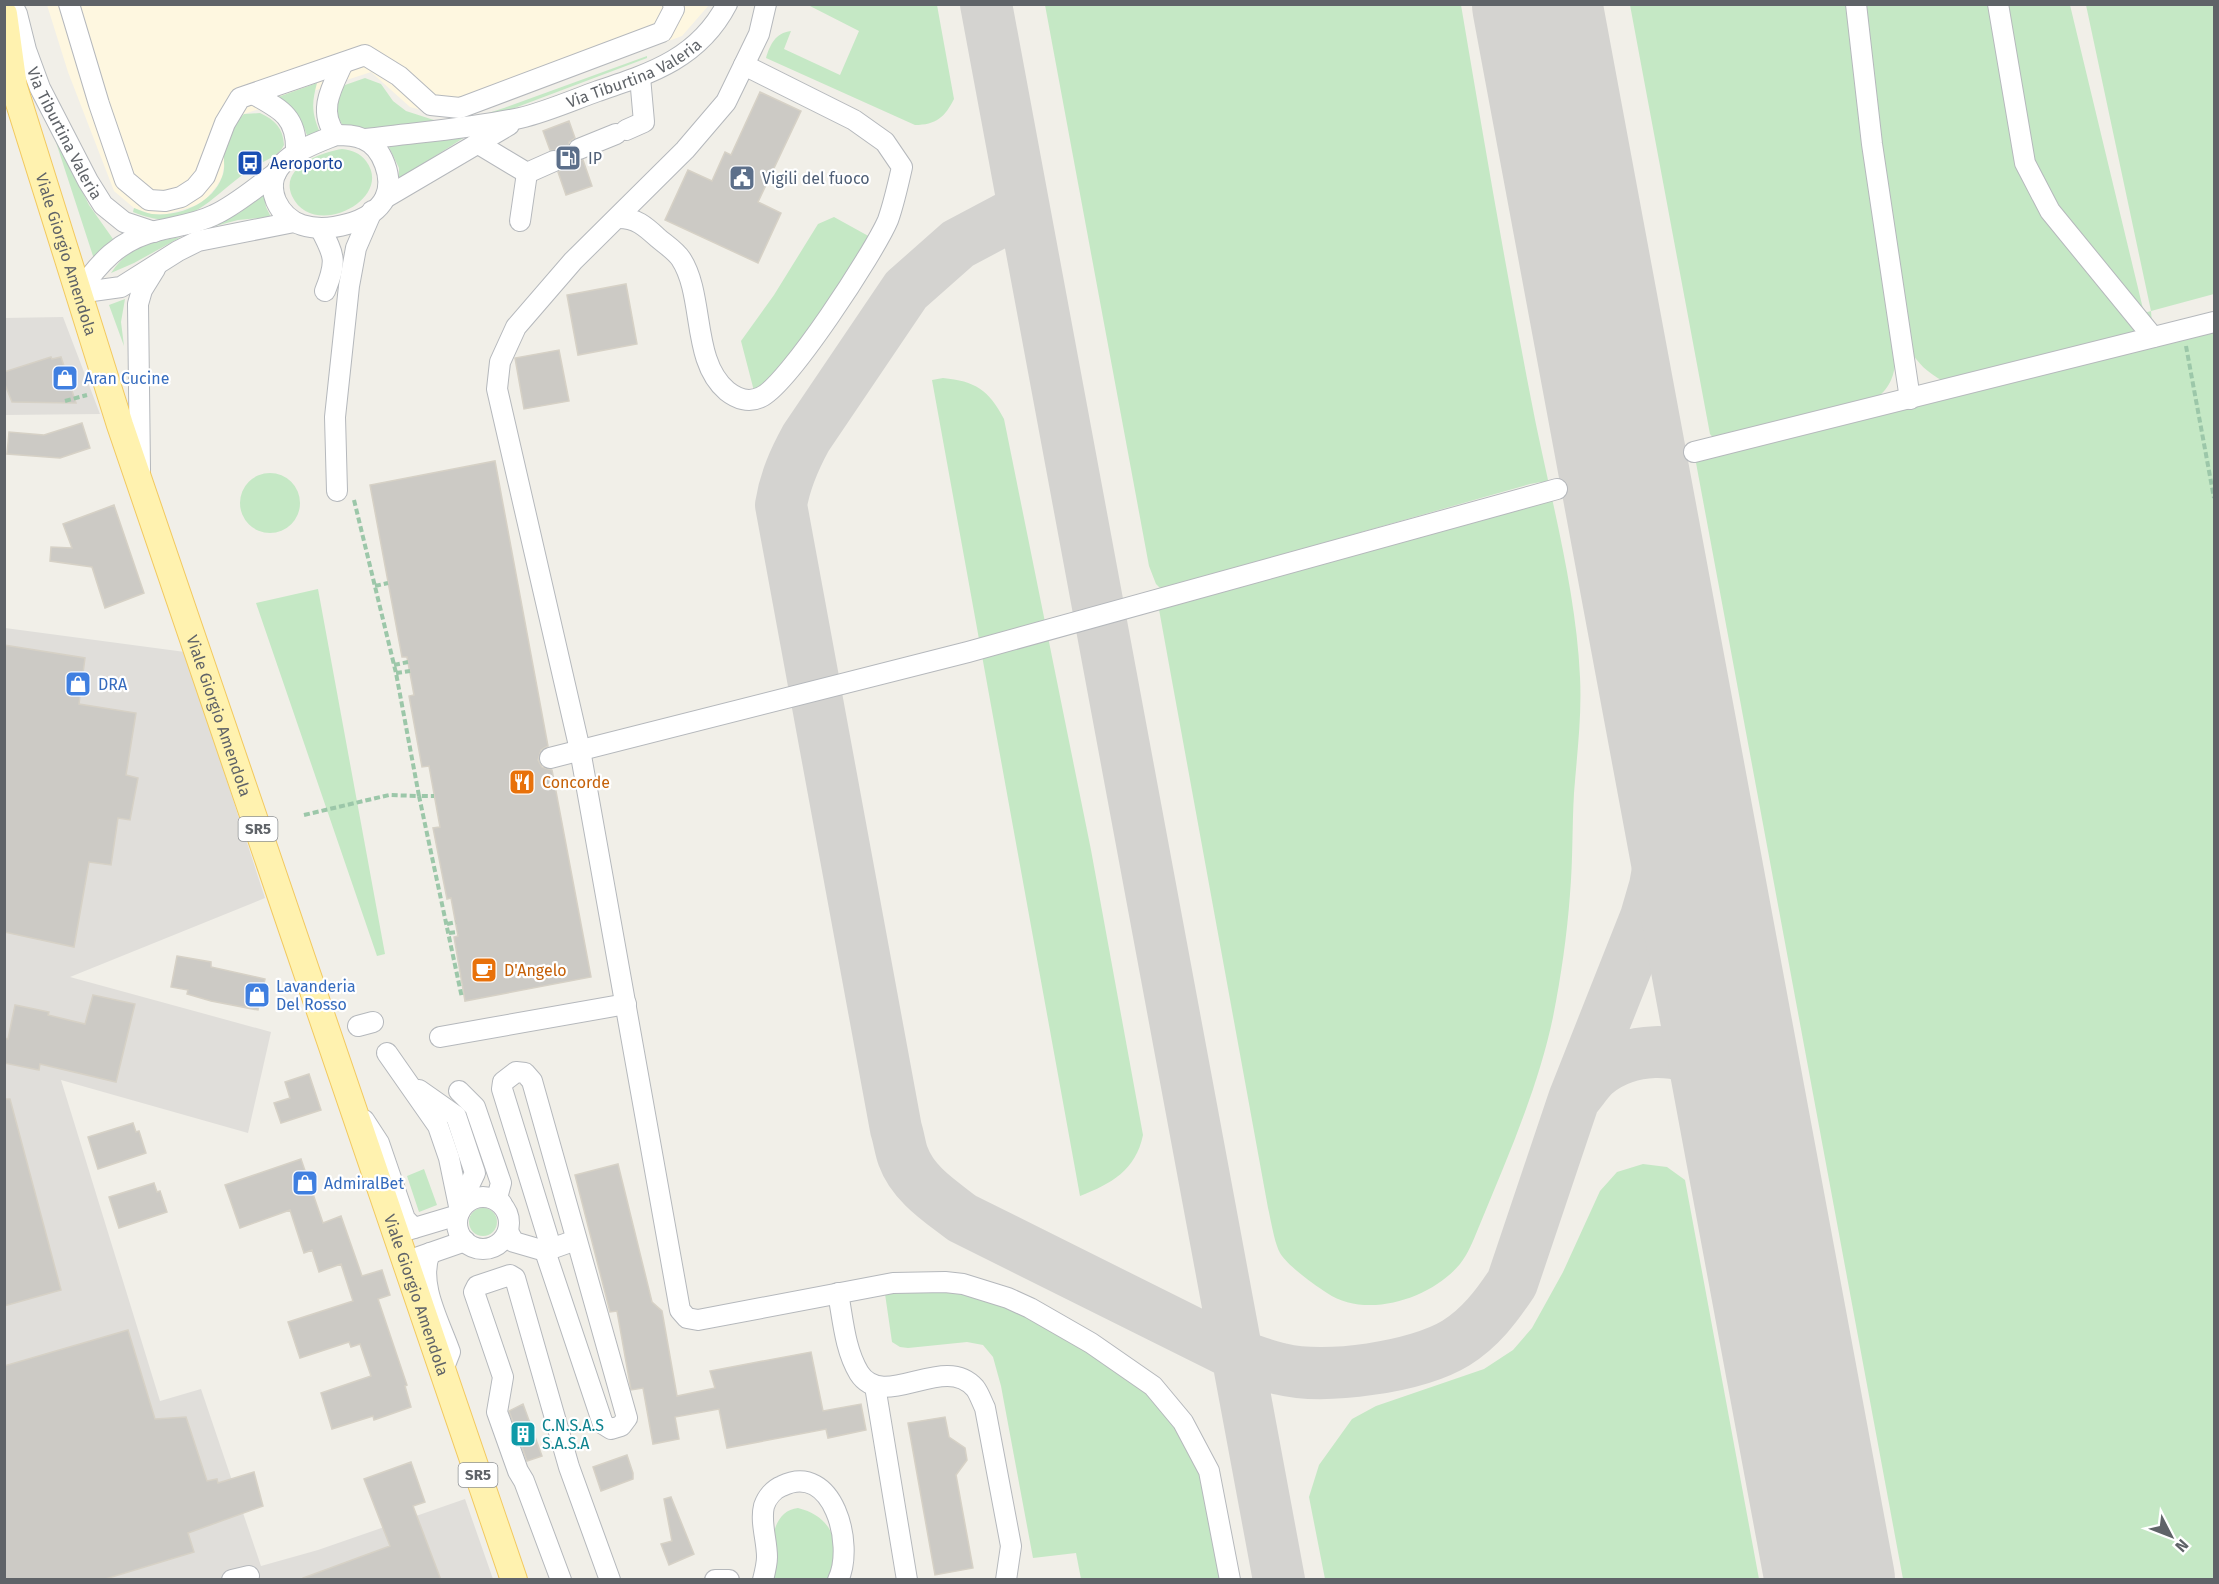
<svg xmlns="http://www.w3.org/2000/svg" width="2219" height="1584" viewBox="0 0 2219 1584" font-family="'Fira Sans',sans-serif">
	<style>
		.commercial { fill: #fef7e0 }
		.industrial { fill: #e0deda }
		.green { fill: #c5e8c5 }
		.lines { fill: none; stroke-linecap: round; stroke-linejoin: round }
		.taxiway { stroke: #d4d3d0; stroke-width: 52 }
		.runway { stroke: #d4d3d0; stroke-width: 130 }
		.building { fill: #cccac5; stroke: #d6d1c6; stroke-width: 1.5 }
		.minor-tunnel { stroke: #ccccc8; stroke-width: 20; stroke-dasharray: 20 10; stroke-linecap: butt }
		.minor-casing { stroke: #b5b8bc; stroke-width: 22 }
		.major-casing { stroke: #f2c960; stroke-width: 28 }
		.path { stroke: #9cc7a9; stroke-width: 4; stroke-dasharray: 6 3; stroke-linecap: butt }
		.minor { stroke: #fff; stroke-width: 20 }
		.major { stroke: #fff2af; stroke-width: 26 }
		.labels { text-anchor: middle; stroke-width: 4.5; stroke-linejoin: round; paint-order: stroke }
		.shield { fill: #fff; stroke: #8f9295; stroke-width: 1.5 }
		.shield-label { font-size: 15px; font-weight: bold; fill: #5f6368 }
		.street-label { font-size: 16px; fill: #5f6368; stroke: #fff }
		.service-label { font-size: 16px; fill: #4e5e75; stroke: #fff; text-anchor: start }
		.transit-label { font-size: 16px; fill: #164399; stroke: #fff; text-anchor: start }
		.shop-label { font-size: 16px; fill: #366cbe; stroke: #fff; text-anchor: start }
		.food-label { font-size: 16px; fill: #c56008; stroke: #fff; text-anchor: start }
		.culture-label { font-size: 16px; fill: #0d838f; stroke: #fff; text-anchor: start }
	</style>
	<rect width="100%" height="100%" fill="#f1efe8"/>
	<path class="commercial" d="M47,5h662l-27,31 -226,83 -46,-12 -39,-35 -127,42 -11,11 -9,23 1,12 -3,17 -6,10 -11,13 -11,6 -27,8h-16l-17,-6 -20,-17 -46,-119z"/>
	<path class="industrial" d="M63,317l37,97 -95,1 -1,-97z
		M5,628l180,24 80,246 -195,79 201,55 -23,101 -187,-53 99,321 41,-12 60,177 57,-16 147,-51 28,80 -488,1z"/>
	<path class="green" d="M808,5h129l17,94c-9,18 -18,26 -39,26l-149,-67c4,-13 9,-25 25,-27l-7,18 56,26 19,-44z
		M1045,5h416c22,130 44,260 69,389 17,91 46,191 50,283 2,39 -3,77 -6,116 -2,34 -1,68 -4,101 -3,41 -9,83 -17,123 -15,72 -47,144 -75,212 -5,12 -10,25 -18,35 -28,34 -93,56 -133,29 -14,-9 -39,-27 -47,-40 -6,-11 -9,-33 -12,-45l-110,-604 387,-117 -4,-5 -11,2 -361,103 -9,1 -4,-4 -7,-18z
		M1630,5h440l74,308 7,-2 -65,-306h128v289l-63,17 2,25 61,-14v1257h-311l-209,-1127 249,-71c-16,-9 -25,-17 -34,-33l-13,10c-2,18 -5,28 -19,40l-162,42 -5,-6z
		M647,56v2l-143,54 -50,15 -85,8 -24,-6 -11,-18 3,-15 8,-11 20,-7 16,6 12,17 13,10 31,10 23,1 44,-14z
		M317,83c-6,22 -5,31 4,52l-13,3c-7,-21 -13,-28 -30,-41z
		M260,113c15,7 23,15 24,32 -5,12 -22,16 -33,24 -41,27 -62,67 -118,43l1,-4c6,2 12,5 18,6 26,3 60,-10 70,-37 4,-9 1,-18 2,-27 0,-14 11,-27 20,-36z
		M52,130l37,75 24,34 -19,20z
		M473,132l-74,47v-11l-11,-23z
		M342,149c10,1 18,4 24,12 29,38 -53,80 -74,35 -13,-29 30,-44 50,-47z
		M264,195l2,12 5,10 -33,3 -30,8 31,-15z
		M834,217l38,21 -97,140 -21,13 -13,-50 33,-46 44,-71z
		M181,237l-47,26 -23,10c20,-29 37,-30 70,-36z
		M125,299l-4,23 3,24 -15,-41z
		M943,378c32,3 46,12 61,41l87,431 52,285c-7,35 -32,49 -63,61l-148,-816z
		M240 503a30 30 0 1 1 60 0a30 30 0 1 1-60 0Z
		M318,589l67,365 -8,2 -121,-353z
		M1643,1164l24,3 18,13 74,399h-434l-16,-82 10,-32 33,-46 24,-13 108,-37 29,-19 19,-22 31,-56 37,-81 17,-19z
		M424,1169l13,36 -18,7 -12,-36z
		M469 1222a14 14 0 1 1 28 0a14 14 0 1 1-28 0Z
		M948,1283l66,20 136,85 58,86 19,105h-146l-5,-26 -43,5 -32,-172 -8,-29 -10,-12 -16,-3 -59,6 -8,-1 -8,-5 -8,-55z
		M798,1508c37,9 44,40 32,71l-62,1c2,-23 0,-69 30,-72z"/>
	<g class="lines">
		<path class="taxiway" d="M986,4l293,1576
			M1024,209l-66,35 -52,46 -100,148c-12,22 -21,42 -25,67l115,624c3,9 4,19 7,27 10,28 37,45 59,62l275,137c15,5 29,11 44,14 44,11 136,-2 175,-26 24,-15 40,-36 56,-60l62,-184 72,-182 9,-31 18,-100 2,-22 -3,-37
			M1575,1098c7,-8 13,-18 21,-25 33,-26 84,-29 118,-2 12,10 20,23 28,36"/>
		<path class="runway" d="M1537,4l293,1576"/>
	</g>
	<path class="building" d="M760,92l41,19 -43,91 23,11 -23,50 -93,-43 23,-50 24,11 13,-29 6,3z
		M569,121l6,17 -6,4 -1,11 4,6 11,1 9,26 -26,9 -8,-23 6,-4 1,-11 -4,-6 -11,-1 -7,-19z
		M626,284l11,60 -59,11 -11,-60z
		M559,350l10,51 -45,8 -9,-51z
		M51,357l1,2 9,-2 15,46 -64,-1 -8,-20v-10z
		M82,423l8,25 -30,10 -53,-4 2,-22 35,3z
		M495,461l53,285 -7,4 -3,10 4,7 10,3 39,207 -126,24 -11,-64 4,-1 -7,-38 -4,1 -14,-71 7,-1 -11,-61 -7,1 -13,-71 5,-1 -7,-38h-5l-32,-172z
		M114,505l30,88 -39,15 -13,-41 -42,-6 1,-14 21,1 -9,-24z
		M4,645l81,13 -6,46 57,9 -10,62 12,3 -8,42 -12,-2 -7,47 -22,-3 -15,85 -70,-15z
		M177,956l34,6v5l54,12 -7,31 -47,-9 -24,-7 1,-4 -17,-3z
		M93,995l42,9 -19,78 -76,-18 -1,6 -35,-7v-25l4,1 7,-34 34,7 -1,3 37,9z
		M309,1074l12,36 -40,13 -7,-20 16,-5 -5,-16z
		M4,1099h6l51,191 -57,16z
		M133,1123l3,9 3,-1 7,22 -48,16 -10,-32z
		M301,1159l22,64 18,-7 21,60 20,-6 8,25 -12,4 29,86 -2,1 6,21 -37,13 -1,-4 -41,13 -11,-36 50,-17 -11,-32 -9,3 -2,-5 -49,16 -12,-36 65,-21 -12,-37 -22,8 -7,-22 -8,3 -14,-43 -50,18 -15,-43z
		M618,1164l34,138 10,9 15,85 38,-8 -5,-17 101,-19 12,59 38,-7 5,26 -38,8 -2,-9 -99,19 -8,-39 -44,8 4,22 -26,5 -10,-56 -12,2 -14,-79 -7,1 -35,-137z
		M154,1183l3,9 3,-1 7,21 -48,16 -10,-31z
		M128,1330l27,89 31,-2 21,64 10,-2 1,4 36,-11 9,34 -75,27 6,19 -92,28h-98v-214z
		M523,1404l19,52 -15,5 -18,-50z
		M945,1417l4,20 16,11 2,12 -11,15 17,93 -38,7 -27,-152z
		M627,1455l6,18v6l-32,12 -8,-24z
		M411,1462l14,40 -12,4 28,74h-138v-2l87,-32 -26,-67z
		M671,1497l23,57 -25,11 -8,-21 11,-3 -8,-42z"/>
	<g class="lines">
		<path class="minor-tunnel" d="M554,161l25,-12"/>
		<g class="minor-casing">
			<g id="minor">
				<path id="s1" d="M12,4l5,10 9,36 14,38 48,93 15,24 21,17 30,10"/>
				<path d="M69,4l30,100 26,76 24,20 16,1 16,-4 14,-9 10,-12 20,-53 15,-25 125,-43 34,21 32,29 29,3 202,-76 12,-23 -1,-5"/>
				<path d="M766,4l-7,30 -33,68 -41,48 -112,111 -57,66 -16,35 -3,27 83,361 100,560 7,8 11,2 195,-37 52,-1 18,2 45,14 22,10 61,35 62,43 30,36 26,49 21,109"/>
				<path d="M1856,4l16,140 38,255"/>
				<path d="M1998,4l27,159 25,48 103,126"/>
				<path d="M253,94c27,15 44,22 43,57"/>
				<path d="M626,130l18,-8 -4,-45"/>
				<path d="M336,135c10,0 18,0 27,4 20,8 31,40 22,59 -13,25 -58,35 -83,27 -12,-4 -21,-13 -26,-24 -16,-40 33,-55 60,-66z"/>
				<path d="M336,135c-19,-24 -4,-48 7,-72"/>
				<path id="s2" d="M366,139c51,-7 103,-10 154,-21 26,-6 53,-18 78,-27 54,-18 101,-33 129,-87"/>
				<path d="M477,143l50,30 27,-12"/>
				<path d="M579,149l37,-15"/>
				<path d="M385,198l124,-73"/>
				<path d="M619,218c17,0 26,8 39,20 7,6 18,13 23,21 24,37 10,102 46,132 10,8 22,12 34,6 27,-12 114,-146 127,-177 6,-17 10,-35 14,-53l-17,-25 -31,-22 -110,-55"/>
				<path d="M520,221l7,-48"/>
				<path d="M320,228c15,28 17,33 5,63"/>
				<path d="M78,293c21,-30 41,-53 78,-62 20,-5 40,-7 58,-16 22,-10 42,-28 62,-42"/>
				<path d="M78,293l43,-6 57,-36 20,-10 96,-19"/>
				<path d="M1694,452l520,-130"/>
				<path d="M140,470l-2,-166 4,-14 13,-21"/>
				<path d="M337,491l-2,-74 14,-131 7,-38 16,-37"/>
				<path d="M550,758l418,-106 589,-163"/>
				<path d="M358,1026l15,-4"/>
				<path d="M440,1037l186,-33"/>
				<path d="M387,1053l51,73 11,32 11,53"/>
				<path d="M516,1072l9,1 7,8 95,337 -6,8 -10,3 -8,-5 -58,-173 4,-10 -47,-152 1,-7z"/>
				<path d="M419,1090l37,26 19,57 -9,19"/>
				<path d="M459,1091l16,16 26,76 -4,15 5,6"/>
				<path d="M364,1120l15,23 26,76 9,9"/>
				<circle cx="483" cy="1223" r="26"/>
				<path d="M401,1232l57,-17"/>
				<path d="M508,1232l6,10 31,9 31,-11"/>
				<path d="M430,1253c-13,30 10,70 20,99l-7,18"/>
				<path d="M419,1257l46,-16"/>
				<path d="M838,1293c5,27 7,57 21,80 25,39 85,-21 116,15 4,5 7,14 10,20l26,138 -5,34"/>
				<path d="M875,1386l32,194"/>
				<path d="M232,1580l17,-4"/>
				<path d="M561,1580l-37,-99 -6,-10 -21,-59 6,-35 -29,-85 3,-6 33,-11 5,3 54,189 41,113"/>
				<path d="M715,1580h14"/>
				<path d="M763,1580c2,-8 4,-16 4,-23 0,-17 -7,-35 -3,-51 3,-9 10,-17 18,-20 51,-25 73,59 56,94"/>
			</g>
		</g>
		<g class="major-casing">
			<g id="major">
				<path id="s3" d="M4,14l10,73 106,338 394,1155"/>
			</g>
		</g>
		<path class="path" d="M2186,346l28,152
			M65,401l22,-6
			M354,500l42,173 23,123h15
			M375,586l13,-3
			M394,665l14,-3
			M396,673l14,-2
			M304,815l85,-20 30,1 43,202
			M447,924l9,-2
			M449,933l9,-1"/>
		<use href="#minor" class="minor"/>
		<use href="#major" class="major"/>
	</g>
	<defs>
		<g id="fuel-square" transform="scale(1.35)"><rect x="-9" y="-9" width="18" height="18" rx="4" fill="#5c6f8a" stroke="#fff"/><path d="M-5.5-6h7V0h2V4h1.3V-2.5L3-4.5l.8-.8L6-3V5H2.5V1h-1V6h-7ZM-4.2-4.7v3.2H.2V-4.7Z" fill="#fff"/></g>
		<g id="bus-square" transform="scale(1.35)"><rect x="-9" y="-9" width="18" height="18" rx="4" fill="#1a4fb4" stroke="#fff"/><path d="M-5-6H5V4H4V6H2V4H-2V6H-4V4H-5ZM-3.5-4V0h7V-4ZM-3.5 1.2v1.5H-2V1.2ZM2 1.2v1.5H3.5V1.2Z" fill="#fff"/></g>
		<g id="civic-square" transform="scale(1.35)"><rect x="-9" y="-9" width="18" height="18" rx="4" fill="#5c6f8a" stroke="#fff"/><path d="M-.6-6.5H3V-4.5H.6V-3L4-1V1h2V6H-6V1h2V-1L-.6-3ZM-1.2 2.5V6h2.4V2.5Z" fill="#fff"/></g>
		<g id="shop-square" transform="scale(1.35)"><rect x="-9" y="-9" width="18" height="18" rx="4" fill="#3f7fe0" stroke="#fff"/><path d="M-5-2.5h2.3a2.7 3.5 0 0 1 5.4 0H5L5.5 6h-11ZM-1.5-2.5h3a1.5 2.3 0 0 0-3 0Z" fill="#fff"/></g>
		<g id="restaurant-square" transform="scale(1.35)"><rect x="-9" y="-9" width="18" height="18" rx="4" fill="#e8710a" stroke="#fff"/><path d="M-5-6h1v4h1v-4h1v4h1v-4h1v5L-1.5 .5V6h-2V.5L-5-1ZM5-6V6H3V1.5H1.5Q1.5-4 5-6Z" fill="#fff"/></g>
		<g id="cafe-square" transform="scale(1.35)"><rect x="-9" y="-9" width="18" height="18" rx="4" fill="#e8710a" stroke="#fff"/><path d="M-5.5-4.5H6V0H3Q3 3.5 0 3.5H-2.5Q-5.5 3.5-5.5 0ZM3-3.2v2h1.7v-2ZM-6 4.5H4V6H-6Z" fill="#fff"/></g>
		<g id="building-square" transform="scale(1.35)"><rect x="-9" y="-9" width="18" height="18" rx="4" fill="#0f9aa8" stroke="#fff"/><path d="M-4-6H4V6H1V3H-1V6H-4ZM-2.5-4.3h1.7v1.8h-1.7ZM.8-4.3h1.7v1.8H.8ZM-2.5-1h1.7V.8h-1.7ZM.8-1h1.7V.8H.8Z" fill="#fff"/></g>
	</defs>
	<g fill-rule="evenodd">
		<use href="#fuel-square" x="568" y="158"/>
		<use href="#bus-square" x="250" y="163"/>
		<use href="#civic-square" x="742" y="178"/>
		<use href="#shop-square" x="65" y="378"/>
		<use href="#shop-square" x="78" y="684"/>
		<use href="#restaurant-square" x="522" y="782"/>
		<use href="#cafe-square" x="484" y="970"/>
		<use href="#shop-square" x="257" y="995"/>
		<use href="#shop-square" x="305" y="1183"/>
		<use href="#building-square" x="523" y="1434"/>
	</g>
	<g class="labels">
		<g class="shield">
			<rect x="238.5" y="817" width="39" height="24" rx="4.5"/>
			<rect x="458.5" y="1463" width="39" height="24" rx="4.5"/>
		</g>
		<g class="shield-label">
			<text x="258" y="834">SR5</text>
			<text x="478" y="1480">SR5</text>
		</g>
		<g class="street-label">
			<text dy="6" stroke="none"><textPath href="#s2" startOffset="278">Via Tiburtina Valeria</textPath></text>
			<text dy="6" stroke="none"><textPath href="#s1" startOffset="140">Via Tiburtina Valeria</textPath></text>
			<text dy="6" stroke="none"><textPath href="#s3" startOffset="249">Viale Giorgio Amendola</textPath></text>
			<text dy="6" stroke="none"><textPath href="#s3" startOffset="735">Viale Giorgio Amendola</textPath></text>
			<text dy="6" stroke="none"><textPath href="#s3" startOffset="1347">Viale Giorgio Amendola</textPath></text>
		</g>
		<g class="service-label">
			<text x="588" y="164">IP</text>
			<text x="762" y="184">Vigili del fuoco</text>
		</g>
		<g class="transit-label">
			<text x="270" y="169">Aeroporto</text>
		</g>
		<g class="shop-label">
			<text x="84" y="384">Aran Cucine</text>
			<text x="98" y="690">DRA</text>
			<text x="276" y="992">Lavanderia<tspan x="276" dy="18">Del Rosso</tspan></text>
			<text x="324" y="1189">AdmiralBet</text>
		</g>
		<g class="food-label">
			<text x="542" y="788">Concorde</text>
			<text x="504" y="976">D'Angelo</text>
		</g>
		<g class="culture-label">
			<text x="542" y="1431">C.N.S.A.S<tspan x="542" dy="18">S.A.S.A</tspan></text>
		</g>
	</g>
	<rect width="2219" height="1584" fill="none" stroke="#5f6368" stroke-width="12"/>
	<g transform="translate(2171 1536) rotate(132)" stroke="#ffffff" stroke-width="4.5" paint-order="stroke">
	<path d="M0-4.5L10 22L0 15L-10 22Z" fill="#5f6368"/>
	<text y="-9" font-size="16" font-weight="bold" text-anchor="middle" fill="#5f6368">N</text>
	</g>
</svg>
